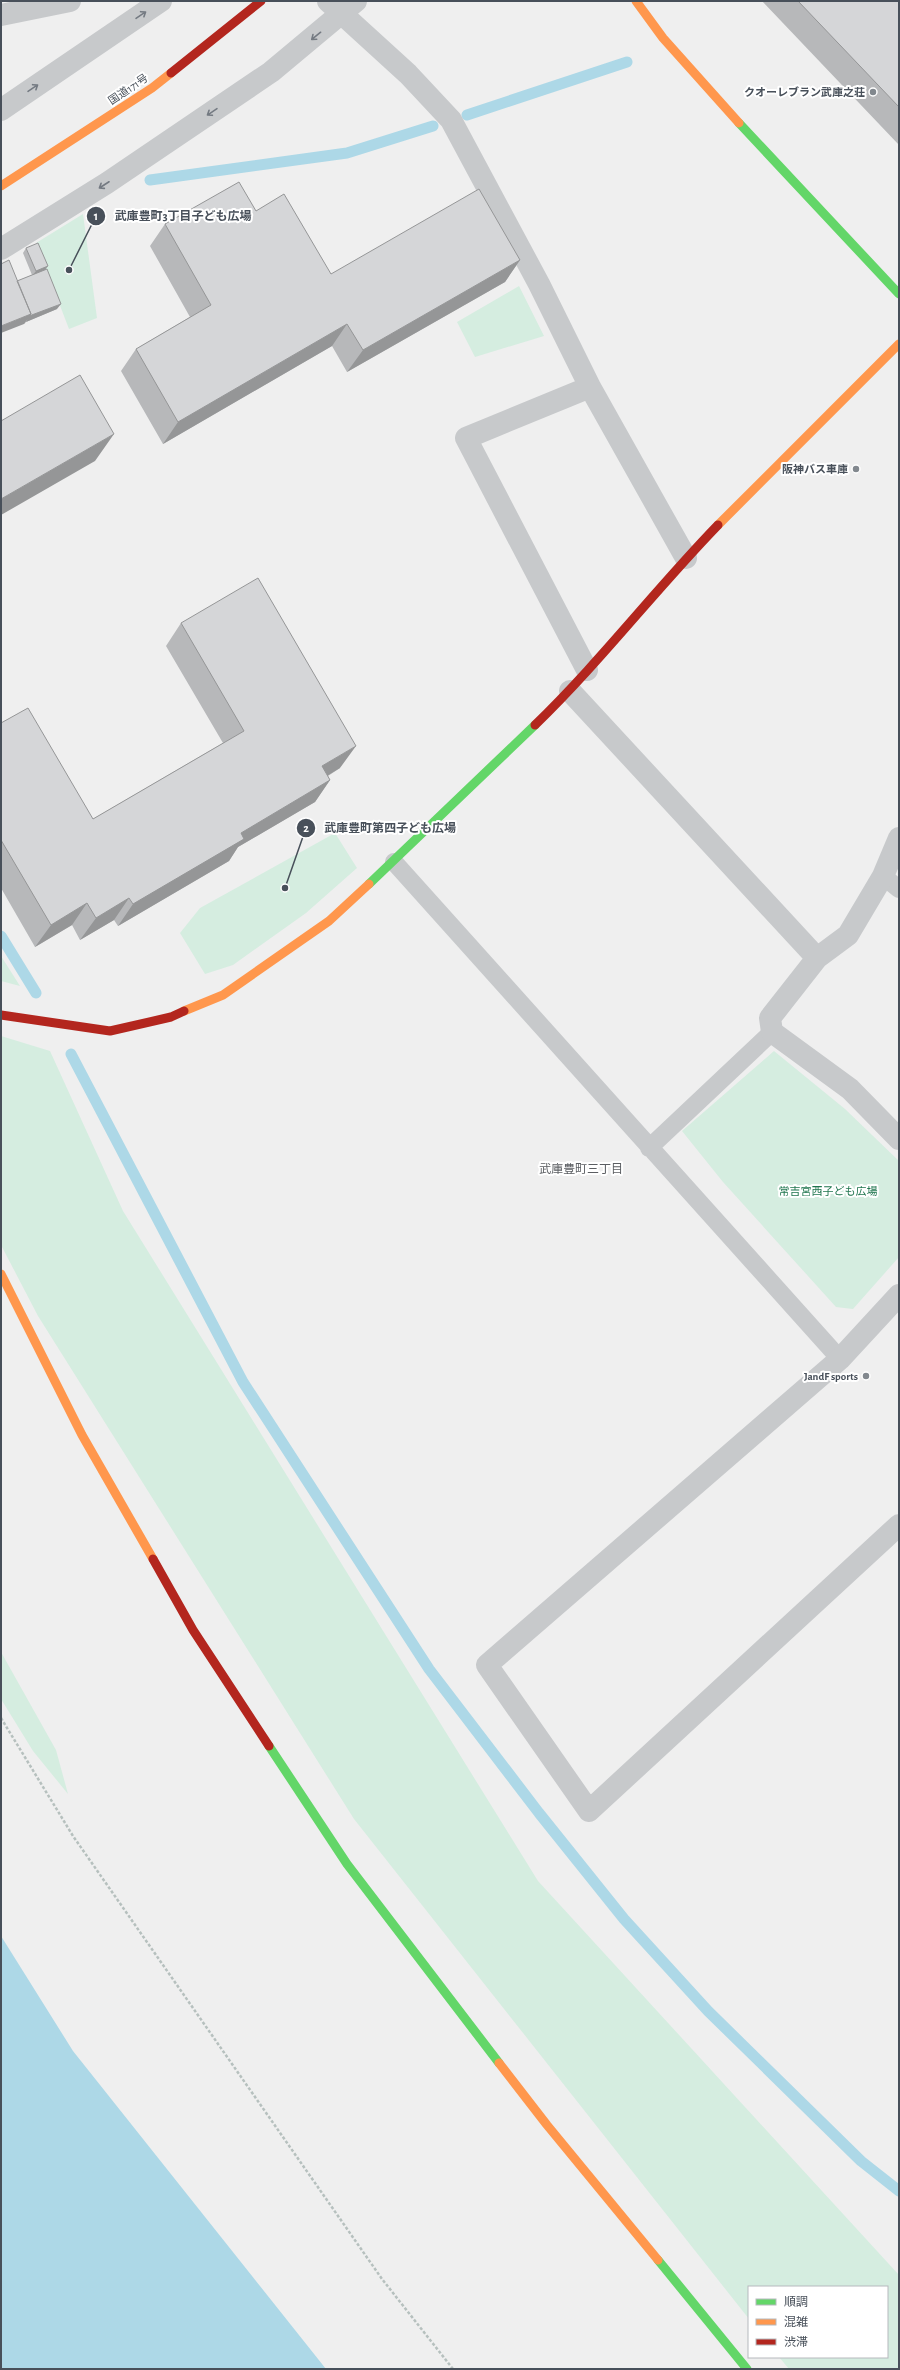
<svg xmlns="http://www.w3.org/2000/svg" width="900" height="2370" viewBox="0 0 900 2370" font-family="'Alegreya Sans','Noto Sans JP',sans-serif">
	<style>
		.green { fill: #d5ede0 }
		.water { fill: #add8e7 }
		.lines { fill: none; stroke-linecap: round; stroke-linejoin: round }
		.stream { stroke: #add8e7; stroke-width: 11 }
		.path { stroke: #b6c0be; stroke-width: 2.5; stroke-dasharray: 3 2; stroke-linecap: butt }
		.lane { stroke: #c7c9cb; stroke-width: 18 }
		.street { stroke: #c7c9cb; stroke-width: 22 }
		.fast { stroke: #63d668; stroke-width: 9 }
		.slow { stroke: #ff974d; stroke-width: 9 }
		.jam { stroke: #b3261e; stroke-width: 9 }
		.wall { fill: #b7b8ba }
		.shaded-wall { fill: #959697 }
		.building { fill: #d5d6d8; stroke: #959697 }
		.oneway { stroke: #747a82 }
		.poi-dot { fill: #82888e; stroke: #fff; stroke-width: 1.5 }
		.labels { text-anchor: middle; stroke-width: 4; stroke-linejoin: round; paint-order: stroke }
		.street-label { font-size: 11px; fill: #48505a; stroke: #fff }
		.poi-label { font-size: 11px; font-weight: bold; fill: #48505a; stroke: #fff; text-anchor: end }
		.park-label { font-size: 11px; fill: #1f754e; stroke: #fff }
		.neighbourhood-label { font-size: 12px; fill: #5b5e62; stroke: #fff }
		.leader { fill: none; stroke: #48505a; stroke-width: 1.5 }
		.callout-dot { fill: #48505a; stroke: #fff; stroke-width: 1.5 }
		.mark-label { font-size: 12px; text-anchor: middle; font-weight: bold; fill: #fff }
		.callout-label { font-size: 12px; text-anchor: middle; font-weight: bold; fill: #48505a; stroke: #fff; stroke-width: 4; stroke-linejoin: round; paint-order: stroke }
	</style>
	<rect width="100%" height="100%" fill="#efefef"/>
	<path class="green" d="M83,214l14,104 -28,11 -33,-86z
		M519,286l25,50 -69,21 -18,-35z
		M335,833l22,35 -51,45 -73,52 -28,9 -25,-41 20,-25z
		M1,956l19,30 -19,-5z
		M1,1036l49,15 73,160 415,670 361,394v94h-110l-10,-12h108v-70h-138v32l-395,-500 -316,-503 -37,-71z
		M774,1051l71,58 54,52v96l-46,52 -17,-2 -113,-125 -41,-51z
		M1,1652l55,98 12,44 -35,-43 -32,-52z"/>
	<path class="water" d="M1,1936l72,115 253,318h-325z"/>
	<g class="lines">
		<path class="stream" d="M467,115l160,-53
			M150,180l197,-27 86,-27
			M1,936l35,57
			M71,1054l172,328 186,287 110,144 85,106 84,92 153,150 38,30"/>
		<path class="path" d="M1,1718l72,118 309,443 71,90"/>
		<path class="lane" d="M394,862l446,497
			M883,876l16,13
			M649,1148l123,-116"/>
		<path class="street" d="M328,1l80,73 43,46 88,164 51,103 96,171
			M1,15l69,-14
			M1,110l160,-109
			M1,249l106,-66 164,-111 85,-71
			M587,670l-121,-232 124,-51
			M570,691l247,267
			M899,838l-16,38 -35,59 -31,23 -47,60 2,14 78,57 49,50
			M899,1295l-59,64 -353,306 102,146 310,-286"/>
		<path class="fast" d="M739,123l160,171
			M369,884l166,-159
			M269,1746l78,118 152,199
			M658,2260l89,109"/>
		<path class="slow" d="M636,1l27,37 76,85
			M1,186l151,-98 19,-15
			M718,525l181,-181
			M184,1011l39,-16 106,-74 40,-37
			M1,1274l81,161 71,124
			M499,2063l48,62 111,135"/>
		<path class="jam" d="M171,73l90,-72
			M535,725c65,-63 120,-135 183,-200
			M1,1015l109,16 61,-14 13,-6
			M153,1559l40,71 76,116"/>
	</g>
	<path class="wall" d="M762,1h137v144z
		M256,211l75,63 189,-14 -15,22 -158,90 -15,-26 -169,98 -42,-73 15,-22 54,-32 -40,-71 15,-22z
		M26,248l20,21 11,40 -31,13 -2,2 -7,-43 15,-6 -9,-22z
		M181,623l159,145 -12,8 2,4 -15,22 -77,45 -9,14 -111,65 -4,-6 -34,20 -8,-15 -37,22 -34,-59v-165l92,96 130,-76 -57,-97z"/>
	<path class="shaded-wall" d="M520,260l-15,22 -158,90 16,-22z
		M48,266l-4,5 -12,5 4,-5z
		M61,304l-4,5 -31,13 3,-6z
		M31,314l-7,10 -23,9v-7z
		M347,324l-15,22 -169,98 15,-22z
		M114,434l-19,27 -94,54v-16z
		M356,746l-16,22 -33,20 15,-22z
		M330,780l-15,22 -77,45 -9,14 -111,65 15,-22 108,-71z
		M129,898l-15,22 -34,20 16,-22z
		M87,903l-15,22 -37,22 16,-22z"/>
	<path class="building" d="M798,1h101v106z
		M239,182l17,29 28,-17 47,80 148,-85 41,71 -157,90 -16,-26 -169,98 -42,-73 75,-44 -46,-81z
		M38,243l10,23 -12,5 -10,-23z
		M9,260l22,54 -30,12v-62z
		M47,269l14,35 -32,12 2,-2 -14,-33z
		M80,375l34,59 -113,65v-78z
		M258,578l98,168 -34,20 8,14 -89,53 3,6 -111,65 -4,-6 -33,20 -9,-15 -36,22 -50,-85v-117l27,-15 65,111 151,-88 -63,-108z"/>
	<defs><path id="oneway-shaft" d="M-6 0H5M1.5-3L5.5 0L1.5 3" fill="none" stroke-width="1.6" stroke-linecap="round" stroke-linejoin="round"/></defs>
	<g class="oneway">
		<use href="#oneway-shaft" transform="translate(141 15) rotate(-34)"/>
		<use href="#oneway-shaft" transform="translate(316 36) rotate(141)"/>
		<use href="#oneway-shaft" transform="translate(33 88) rotate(-34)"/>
		<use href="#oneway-shaft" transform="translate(212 112) rotate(146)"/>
		<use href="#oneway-shaft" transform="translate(104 185) rotate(147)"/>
	</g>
	<g class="poi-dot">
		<circle cx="873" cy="92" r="4"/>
		<circle cx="856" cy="469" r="4"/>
		<circle cx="866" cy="1376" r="4"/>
	</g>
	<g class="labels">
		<g class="street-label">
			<text transform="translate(128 89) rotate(-34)" y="4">国道171号</text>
		</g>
		<g class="poi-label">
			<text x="865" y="96">クオーレブラン武庫之荘</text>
			<text x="848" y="473">阪神バス車庫</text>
			<text x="858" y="1380">JandF sports</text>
		</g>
		<g class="park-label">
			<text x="828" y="1195">常吉宮西子ども広場</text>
		</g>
		<g class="neighbourhood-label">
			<text x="581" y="1173">武庫豊町三丁目</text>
		</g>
	</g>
	<path class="leader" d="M69 270L96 216M285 888L306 828"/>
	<g class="callout-dot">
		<circle cx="69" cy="270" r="4"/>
		<circle cx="285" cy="888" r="4"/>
		<circle cx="96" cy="216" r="10"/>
		<circle cx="306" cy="828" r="10"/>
	</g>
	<g class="mark-label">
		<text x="96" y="220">1</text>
		<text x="306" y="832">2</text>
	</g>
	<g class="callout-label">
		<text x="183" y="220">武庫豊町3丁目子ども広場</text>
		<text x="390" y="832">武庫豊町第四子ども広場</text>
	</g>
	<rect width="900" height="2370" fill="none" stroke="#48505a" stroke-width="4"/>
	<rect x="748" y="2286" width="140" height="72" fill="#ffffff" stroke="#b6b9bd"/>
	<rect x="756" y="2299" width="20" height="6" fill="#63d668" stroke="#b6b9bd"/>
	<text x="784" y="2306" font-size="12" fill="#48505a">順調</text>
	<rect x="756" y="2319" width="20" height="6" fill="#ff974d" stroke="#b6b9bd"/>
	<text x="784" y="2326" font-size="12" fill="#48505a">混雑</text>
	<rect x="756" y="2339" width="20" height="6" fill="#b3261e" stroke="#b6b9bd"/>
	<text x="784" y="2346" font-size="12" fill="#48505a">渋滞</text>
</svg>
